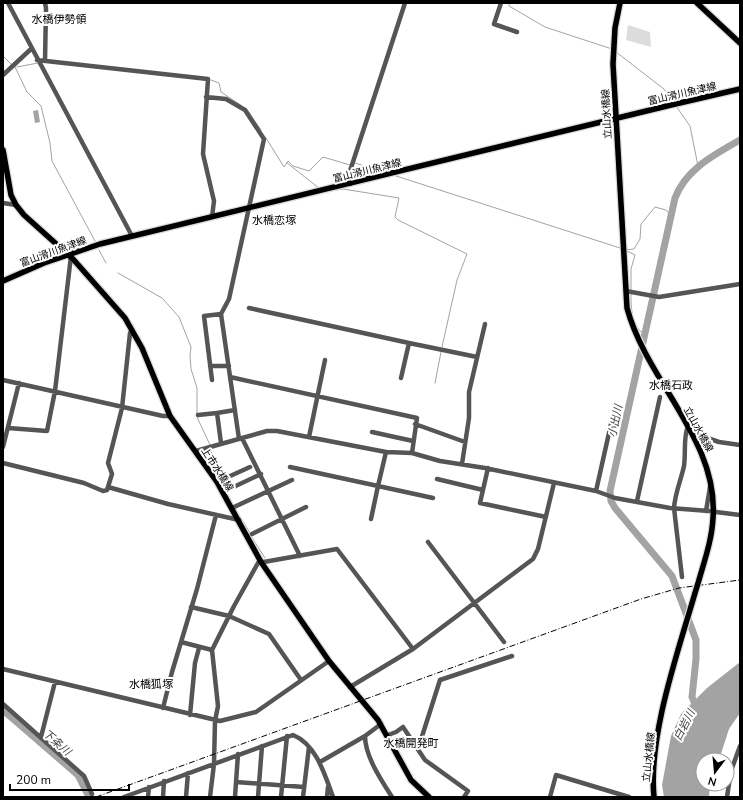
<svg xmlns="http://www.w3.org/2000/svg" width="743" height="800" viewBox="0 0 743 800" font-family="'Nunito Sans','Noto Sans JP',sans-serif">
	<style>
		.green { fill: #dcdcdc }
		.water { fill: #a3a3a3 }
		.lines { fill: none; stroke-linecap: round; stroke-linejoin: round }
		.stream { stroke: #a3a3a3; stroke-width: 1 }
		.river { stroke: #a3a3a3; stroke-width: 7 }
		.major-casing { stroke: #dbdbdb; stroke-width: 8 }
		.minor { stroke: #555; stroke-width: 4.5 }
		.major { stroke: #000; stroke-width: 5.5 }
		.rail { stroke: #000; stroke-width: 1; stroke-dasharray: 6 2 1 2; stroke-linecap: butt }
		.major-bridge-casing { stroke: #dbdbdb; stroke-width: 8; stroke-linecap: butt }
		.major-bridge { stroke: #000; stroke-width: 5.5 }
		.labels { text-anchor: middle; stroke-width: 4; stroke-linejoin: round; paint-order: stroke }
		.street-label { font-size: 10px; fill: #000; stroke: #fff }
		.neighbourhood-label { font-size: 11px; fill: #000; stroke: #fff }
		.water-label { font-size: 11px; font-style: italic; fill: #444; stroke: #fff }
	</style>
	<rect width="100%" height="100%" fill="#fff"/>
	<path class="green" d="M628,25l22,7 1,15 -25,-7z"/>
	<path class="water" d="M38,110l2,12 -5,1 -2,-12z
		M740,662v51l-11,16 -10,31h-16v24h7l-1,13h-45l-2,-12 9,-49 10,-22 26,-26z"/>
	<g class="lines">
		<path class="stream" d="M509,3v3l36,21 67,22
			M616,52l48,37 9,13
			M3,56l8,8
			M15,67l12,25 14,14 9,37 2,18 43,80
			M17,67l21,-4
			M211,80l8,3 2,9 21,14
			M676,106l14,20 8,40
			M246,108l15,22
			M266,138l18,29 4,-6 5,5 16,5 14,-14 27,8
			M287,163l32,25
			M355,163l29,9
			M393,175l227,73
			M324,192l19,-3 56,9 -4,19 3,3 69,34 -10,26 -15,67
			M99,250l7,13
			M625,250l9,-1 6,-10 1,-15 14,-17 11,3 4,5
			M627,251l8,4 -4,14v22
			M118,273l44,25 17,19 12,30 -1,8 1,14 6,19v26
			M631,294c0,13 0,32 13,40
			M435,383l6,-31
			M197,417l13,28
			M211,448l2,20 6,12
			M220,482l5,8
			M227,493l7,13
			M235,508l15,25
			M251,536l14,22"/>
		<path class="river" d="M697,709l-5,-12 4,-38v-19l-24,-64 -57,-68 -4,-7 -1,-10 65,-293c11,-29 39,-43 65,-58
			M3,710l75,65 11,22"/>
		<g class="major-casing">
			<path id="major" d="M620,3l-5,25 -2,36 14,244c20,74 92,132 86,210 -1,21 -8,41 -14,62
				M697,3l43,40
				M3,150l8,45 5,10 8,10 49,44 52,59 17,30 28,68 47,66 44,80 68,99 49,59 33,60 18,17
				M3,281l41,-18 56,-19 571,-139 69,-16
				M654,797c-6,-61 24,-145 41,-204"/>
		</g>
		<path class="minor" d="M8,3l124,233
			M45,3l1,5 -1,53
			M501,3l-7,21 23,8
			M37,60l171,19 -5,75 11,47 -2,16
			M3,75l28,-26
			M206,97l20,2 19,11 19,29 -35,160 -8,15 18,125
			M350,184l-2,-7 57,-174
			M3,203l13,2
			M626,291l33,6 81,-13
			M249,308l160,35 -8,35
			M409,343l68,14
			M210,366h19
			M230,377l187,41 -5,35
			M3,380c53,12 107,24 160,36h7
			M212,380l-8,-64 17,-2
			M198,415l19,-2
			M415,424l50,18
			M8,428l39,3 8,-40 16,-135
			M372,432l41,9
			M693,433l26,9 21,3
			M309,437l16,-77
			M242,438l58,118
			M221,443l-4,-30 18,-3
			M3,447l16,-64
			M196,451l71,-20h10l109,21 26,1 28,8 45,7 111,23 19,7 55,10 39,3
			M386,452l-8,34 55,12
			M3,463l81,20 19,8 4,-1 5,-16 -4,-11 14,-55 8,-75 2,-3
			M462,464l7,-46v-26l16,-68
			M290,467l88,19 -7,33
			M488,468l-8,35 66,14
			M437,479l46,11
			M217,482l33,-15
			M108,487l60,17 71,16
			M596,491l15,-67
			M223,492l38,-18
			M637,501l23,-104
			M232,508l60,-28
			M706,511l4,-24
			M716,512l24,3
			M252,534l54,-27
			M428,542l76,100
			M682,577l-8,-69c1,-15 7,-28 10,-42 2,-14 -1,-28 4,-40
			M191,607l38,9 40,18 32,46
			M181,642l31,8
			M3,669l217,52 36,-9 73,-51
			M350,687l63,-38 120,-90 5,-10 16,-66
			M3,704l81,72 8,18
			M163,708l9,-36 25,-83 19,-74
			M190,715l5,-52 4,-15
			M381,724l-16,12c0,20 16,44 27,61
			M388,735l8,-3 7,-5 22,33 43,31 -4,6
			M41,737l14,-55
			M418,749l22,-69 72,-24
			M320,762l45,-26
			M236,782l68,5
			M124,797l169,-62c23,9 32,40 40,62
			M148,797l1,-10
			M163,797l1,-16
			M186,797l2,-24
			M210,797l4,-33 1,-43 3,-15 -6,-56 22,-44 24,-43 79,-14 76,100
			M235,797l3,-43
			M258,797l4,-51
			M281,797l6,-61
			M303,797l6,-50
			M327,797l1,-10
			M550,797l6,-22 73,22
			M727,797l4,-26 9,-25"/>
		<use href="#major" class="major"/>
		<path class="rail" d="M96,797l545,-198 38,-11 61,-8"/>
		<g class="major-bridge-casing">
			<path id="major-bridge" d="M695,593l4,-13"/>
		</g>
		<use href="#major-bridge" class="major-bridge"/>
	</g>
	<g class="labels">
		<g class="street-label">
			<text transform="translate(682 93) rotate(-13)" y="4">富山滑川魚津線</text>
			<text transform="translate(606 114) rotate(-93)" y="4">立山水橋線</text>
			<text transform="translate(367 170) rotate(-14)" y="4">富山滑川魚津線</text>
			<text transform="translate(53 251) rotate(-20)" y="4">富山滑川魚津線</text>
			<text transform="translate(699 429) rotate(61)" y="4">立山水橋線</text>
			<text transform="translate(218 469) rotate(57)" y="4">上市水橋線</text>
			<text transform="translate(648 757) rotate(-84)" y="4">立山水橋線</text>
		</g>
		<g class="neighbourhood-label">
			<text x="59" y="23">水橋伊勢領</text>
			<text x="274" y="224">水橋恋塚</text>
			<text x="671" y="389">水橋石政</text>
			<text x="151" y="688">水橋狐塚</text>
			<text x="411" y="747">水橋開発町</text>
		</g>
		<g class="water-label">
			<text transform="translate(615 421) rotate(-78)" y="4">小出川</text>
			<text transform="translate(684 725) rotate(-63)" y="4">白岩川</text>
			<text transform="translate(57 742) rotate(41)" y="4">下条川</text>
		</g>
	</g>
	<rect width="743" height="800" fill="none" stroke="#000000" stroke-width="8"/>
	<g transform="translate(715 772) rotate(196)"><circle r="19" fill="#ffffff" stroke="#999999"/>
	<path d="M0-3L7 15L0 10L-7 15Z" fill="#000000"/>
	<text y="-6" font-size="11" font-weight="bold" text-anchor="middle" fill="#000000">N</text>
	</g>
	<path d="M10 784v6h119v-6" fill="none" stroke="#000000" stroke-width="2"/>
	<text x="16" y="784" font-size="12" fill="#000000" stroke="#ffffff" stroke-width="3" paint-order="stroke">200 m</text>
</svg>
